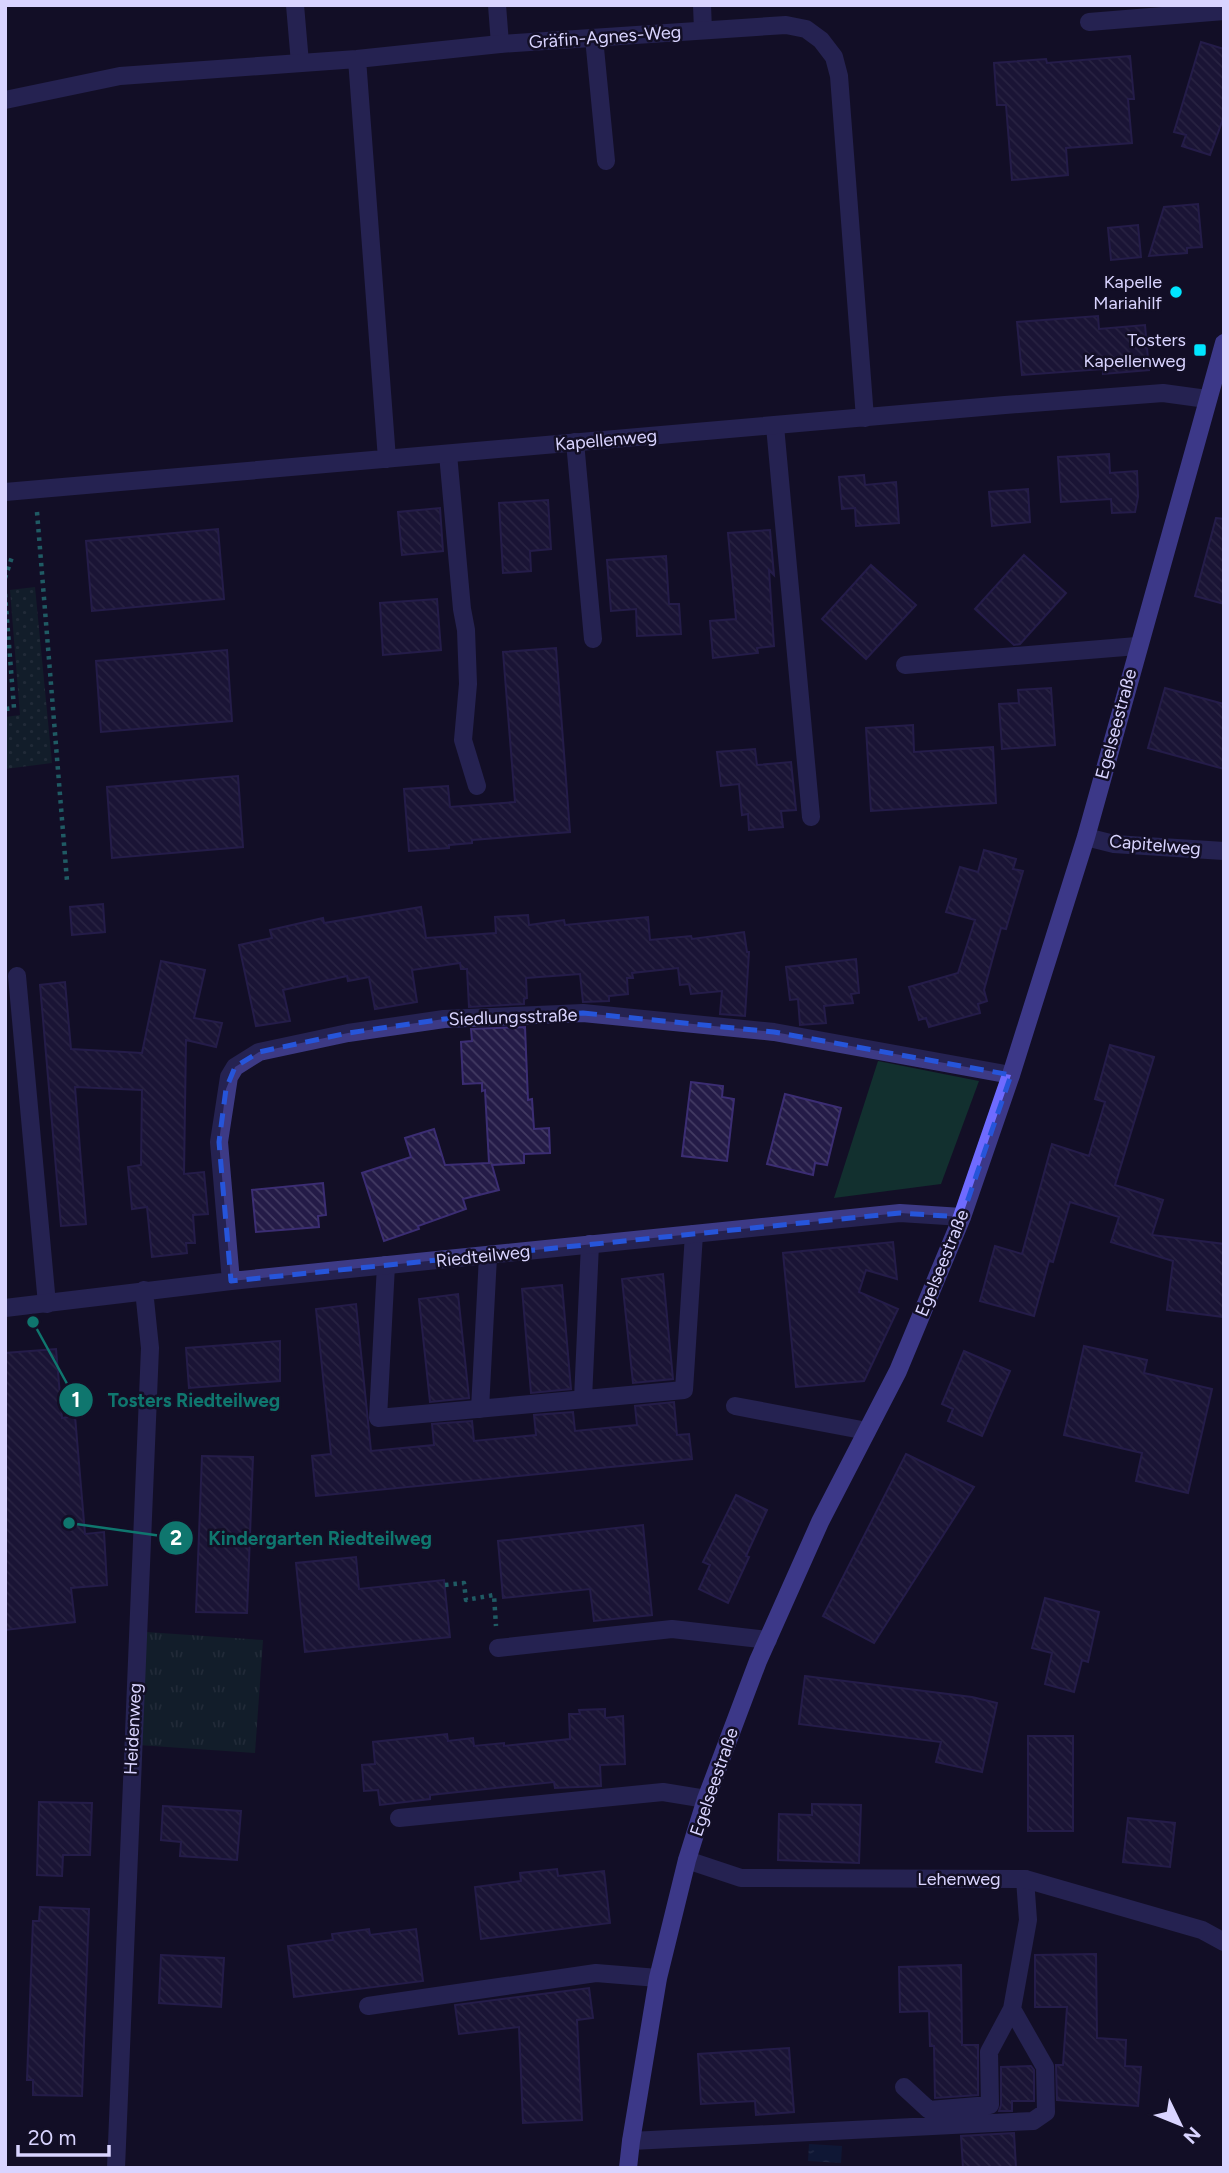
<svg xmlns="http://www.w3.org/2000/svg" width="1229" height="2173" viewBox="0 0 1229 2173" font-family="Figtree,sans-serif">
	<style>
		.grass { fill: url(#grass-tufts) }
		.park { fill: #12302f }
		.garden { fill: url(#garden-dots) }
		.water { fill: url(#water-ripples) }
		.building { fill: url(#building-back-hatch); stroke: #3b2d73; stroke-width: 2 }
		.lines { fill: none; stroke-linecap: round; stroke-linejoin: round }
		.path { stroke: #2fb8b0; stroke-width: 4.5; stroke-dasharray: 3.5 5; stroke-linecap: butt }
		.lane { stroke: #3d3a85; stroke-width: 18 }
		.street { stroke: #3d3a85; stroke-width: 18 }
		.secondary { stroke: #6f6bff; stroke-width: 18 }
		.marked { fill: none; stroke: #2655da; stroke-width: 5; stroke-dasharray: 14 9; stroke-linejoin: round }
		.poi-dot { fill: #00e5ff; stroke: #130f26; stroke-width: 2.5 }
		.labels { text-anchor: middle; stroke-width: 5; stroke-linejoin: round; paint-order: stroke }
		.street-label { font-size: 18px; fill: #d9d4ff; stroke: #130f26 }
		.poi-label { font-size: 18px; fill: #d9d4ff; stroke: #130f26; text-anchor: end }
		.leader { fill: none; stroke: #0f766e; stroke-width: 2.5 }
		.callout-dot { fill: #0f766e; stroke: #130f26; stroke-width: 2.5 }
		.mark-label { font-size: 21px; text-anchor: middle; font-weight: bold; fill: #fff }
		.callout-label { font-size: 19px; text-anchor: middle; font-weight: bold; fill: #0f766e; stroke: #130f26; stroke-width: 5; stroke-linejoin: round; paint-order: stroke }
	</style>
	<defs>
		<pattern id="grass-tufts" width="24" height="20" patternUnits="userSpaceOnUse" patternTransform="scale(1.75)"><rect width="24" height="20" fill="#12302f"/><path d="M3 7l-1-3M5 7V3M7 7l1-3M15 17l-1-3M17 17v-4M19 17l1-3" fill="none" stroke="#344d4e"/></pattern>
		<pattern id="garden-dots" width="8" height="8" patternUnits="userSpaceOnUse" patternTransform="scale(1.75)"><rect width="8" height="8" fill="#12302f"/><path d="M2 2h.1M6 6h.1" fill="none" stroke="#344d4e" stroke-width="1.8" stroke-linecap="round"/></pattern>
		<pattern id="water-ripples" width="26" height="14" patternUnits="userSpaceOnUse" patternTransform="scale(1.75)"><rect width="26" height="14" fill="#0c2248"/><path d="M2 4q2-2 4 0t4 0M15 11q2-2 4 0t4 0" fill="none" stroke="#2f4163"/></pattern>
		<pattern id="building-back-hatch" width="6" height="6" patternUnits="userSpaceOnUse" patternTransform="scale(1.75)"><rect width="6" height="6" fill="#241b47"/><path d="M-1 5l2 2M0 0l6 6M5-1l2 2" fill="none" stroke="#433b63"/></pattern>
	</defs>
	<rect width="100%" height="100%" fill="#130f26"/>
	<path class="grass" d="M146,1632l117,8 -8,113 -117,-8z"/>
	<path class="park" d="M878,1061l101,20 -38,103 -107,14z"/>
	<path class="garden" d="M35,587l17,176 -47,6v-52l15,-2 -10,-125z"/>
	<path class="water" d="M809,2144l33,2 -1,17 -33,-2z"/>
	<path class="building" d="M1201,42l23,7v67l-14,39 -28,-9 4,-11 -12,-3z
		M1130,56l4,43h-6l4,44 -66,5 2,27 -56,5 -6,-75h-9l-3,-42 52,-4 1,4z
		M1198,204l4,43 -15,1v5l-38,3 15,-49z
		M1138,225l3,32 -30,3 -3,-32z
		M1098,316l1,13 46,-4 4,45 -46,4v-5l-81,6 -5,-53z
		M1109,454l1,19 27,-2 1,26 -3,15 -23,1 -1,-14 -50,3 -3,-45z
		M864,475l1,10 31,-3 3,41 -43,3 -1,-18 -13,1 -3,-32z
		M1028,489l2,33 -38,4 -3,-34z
		M548,500l3,49 -21,2 1,20 -28,2 -4,-70z
		M440,508l3,43 -41,4 -4,-43z
		M1216,518l8,1v85l-29,-8z
		M218,529l6,70 -132,12 -6,-70z
		M770,530l4,45 -5,-5 5,76 -17,2 1,5 -45,5 -3,-37 26,-2 -8,-86z
		M1024,555l42,38 -46,51 -6,1 -39,-36z
		M666,556l3,48h10l2,30 -44,2 -1,-27 -25,2 -4,-51z
		M871,565l45,40 -50,54 -44,-40z
		M437,599l4,51 -58,5 -3,-52z
		M556,648l14,184 -98,8v3l-23,2v3l-40,3 -5,-62 44,-3 2,21 65,-5 -12,-150z
		M227,650l5,71 -131,11 -5,-71z
		M1051,688l4,57 -53,4 -3,-45 20,-1 -1,-13z
		M1165,688l59,16v65l-76,-21z
		M913,725l1,27 79,-5 3,56 -125,8 -5,-83z
		M755,749l2,16 34,-3 5,48 -15,1 2,16 -34,3 -1,-16 -6,1 -3,-31 -18,2 -4,-34z
		M238,776l5,71 -131,11 -5,-71z
		M984,850l32,9 -3,10 10,2 -17,58 -5,-1 -17,62 3,11 -9,3 2,9 -51,14 -3,-9 -7,2 -10,-33 49,-14 17,-53 -29,-8 14,-45 18,5z
		M103,904l2,28 -33,3 -2,-28z
		M421,907l5,31 70,-5 -1,-16 33,-2 1,10 35,-5 1,5 83,-8 2,23 41,-4 1,3 52,-7 3,20h2l-4,64 -25,-2 2,-23 -31,3 -2,-10 -9,1 -2,-17 -46,5 1,5h-6l1,16 -19,2v5l-26,1 -3,-28 -54,4 1,20 -3,1v5l-55,3 -2,-38h-6l-1,-6 -48,7 5,32 -42,7 -6,-32 -21,4 -1,-5 -64,14 7,31 -34,5 -17,-81 33,-7 -2,-8 53,-12 1,5z
		M856,959l3,34 -8,1 2,9 -29,3 2,17 -26,2 -2,-26 -8,1 -4,-33z
		M161,961l44,9 -11,48 28,5 -6,24 -30,-7 -2,134 20,-2 4,42 -15,1 2,28h-9l1,10 -35,4 -5,-50 -15,2 -4,-42 13,-2 1,-75 -67,-3 11,137 -25,2 -21,-241 25,-3 6,67 71,4z
		M525,1027l3,73 4,-1 2,30 15,-1 1,25 -26,1v9l-32,2 7,25 -36,9 3,10 -48,17 1,3 -35,12 -22,-68 49,-16 -6,-19 29,-9 11,36 44,-2 -4,-73 -3,1v-8l-19,1 -2,-42 11,-1 -1,-12z
		M1110,1045l44,12 -39,128 48,15 -11,35 72,9v73l-57,-7 6,-49 -62,-19 8,-25 -49,-15 -17,60 -4,-1 -15,55 -54,-15 15,-55 27,8 30,-110 37,12 16,-54 -10,-3z
		M691,1082l32,4 -1,11 12,2 -7,62 -45,-5z
		M785,1094l56,14 -14,57 -12,-2 -2,12 -46,-11z
		M323,1183l3,32 -8,1 1,11 -63,5 -4,-42z
		M893,1242l4,37 -31,-9 -7,22 39,17 -34,72 -68,6 -13,-134z
		M663,1274l10,105 -40,4 -11,-104z
		M562,1285l9,104 -40,4 -9,-104z
		M458,1294l11,104 -39,4 -11,-103z
		M356,1304l15,147 63,-6 -2,-21 40,-3 2,20 62,-6 -2,-20 39,-3 2,19 62,-6 -2,-19 39,-4 3,33 12,-1 3,25 -376,37 -4,-40 19,-2 -15,-145z
		M280,1341v40l-91,7 -3,-40z
		M1084,1346l63,14 -3,13 68,16 -24,104 -52,-12 6,-28 -78,-18z
		M56,1349l6,69 13,-2 10,118 19,-2 3,53 -36,3 4,34 -70,8v-277z
		M964,1351l46,20 -28,65 -34,-15 5,-12 -11,-5z
		M906,1454l68,33 -100,156 -51,-27z
		M202,1456l51,1 -6,156 -51,-1z
		M736,1495l31,15 -21,46 3,1 -21,46 -29,-14 11,-24 -7,-3z
		M643,1525l9,90 -58,6 -4,-32 -87,9 -5,-57z
		M356,1557l3,32 85,-9 6,57 -145,15 -9,-89z
		M1045,1598l54,14 -11,50 -6,-2 -8,32 -29,-8 7,-31 -20,-5z
		M805,1676l167,21 25,6 -15,69 -46,-10 5,-20 -142,-18z
		M605,1709v9l18,-2 2,48 -25,1 1,21 -46,2 -1,-6 -124,13v4l-50,6 -2,-15 -14,1 -2,-26 13,-1 -2,-22 74,-8 1,7 25,-3 1,8 30,-3v3l66,-7 -1,-25h11l-1,-4z
		M1028,1736h45v95h-45z
		M39,1802l53,1 -2,52h-27l-1,21 -25,-1z
		M812,1804l49,1 -2,58 -81,-3 1,-46 33,1z
		M163,1806l78,5 -4,49 -57,-4 1,-14 -20,-2z
		M1128,1818l47,5 -5,44 -47,-5z
		M557,1869l1,7 46,-5 6,52 -129,16 -6,-52 46,-6 -1,-8z
		M40,1907l49,2 -7,187 -49,-1v-15h-6l6,-159h6z
		M369,1929l1,6 46,-6 7,52 -129,16 -6,-51 45,-6 -1,-6z
		M1096,1954l1,84 29,2 -1,26 16,1 -3,39 -81,-6 -1,-35h7l4,-58h-32v-52z
		M161,1955l63,3 -3,49 -62,-4z
		M961,1965l1,80h16v50l-43,3 -1,-52h-4l-1,-35 -29,1 -1,-45z
		M589,1988l4,30 -16,2 5,100 -59,3 -4,-96 -60,7 -4,-29z
		M789,2048l5,64 -38,3 -1,-14 -54,3 -3,-50z
		M1031,2066l3,4v31h-22v10h-13l2,-6v-38z
		M1014,2133l2,35h-53l-2,-32z"/>
	<g class="lines">
		<path class="path" d="M37,512l30,369
			M5,578l8,-24
			M5,594l9,114 -9,1
			M445,1585l19,-2 2,17 28,-5 2,31"/>
		<path class="lane" d="M295,5l5,58
			M497,5l3,39
			M702,5l1,25
			M1089,22l135,-11
			M594,38l12,123
			M775,426l36,391
			M575,442l18,197
			M448,454l14,155 4,21 2,54 -5,56 14,46
			M905,665l232,-19
			M17,976l30,328
			M386,1265l-8,153 306,-28 10,-156
			M583,1399l7,-155
			M735,1406l132,25
			M480,1409l8,-153
			M498,1648l174,-19 96,11
			M399,1818l264,-26 43,7
			M368,2006l228,-33 62,5
			M904,2087l25,23 61,-5 -1,-53 23,-43 16,-89 -3,-41
			M631,2141l402,-20 13,-9 -1,-45 -33,-58"/>
		<path class="street" d="M357,59l30,400
			M5,100l115,-24 237,-17 143,-15 286,-19 20,4 15,11 13,17 5,19 26,342
			M5,492l1000,-87 158,-12 44,6
			M1086,837l28,7 110,7
			M231,1281l-12,-139 10,-65 6,-10 24,-15 89,-19 96,-14 139,-6 191,19 237,43
			M5,1308l226,-27 669,-68 62,4
			M687,1860l54,18 284,1 177,51 22,12
			M116,2168l34,-820 -6,-58"/>
		<path class="secondary" d="M628,2168l3,-27 27,-163 29,-118 19,-61 52,-138 62,-139 78,-151 64,-154 49,-142 75,-238 138,-494"/>
	</g>
	<path d="M0 0H1229V2173H0ZM583,1013l191,19 237,43 -49,142 -62,-4 -669,68 -12,-139 7,-53 9,-22 24,-15 89,-19 96,-14z" fill="#130f26" fill-opacity=".55" fill-rule="evenodd"/>
	<path class="marked" d="M583,1013l191,19 237,43 -49,142 -62,-4 -669,68 -12,-139 7,-53 9,-22 24,-15 89,-19 96,-14z"/>
	<g class="poi-dot">
		<circle cx="1176" cy="292" r="7"/>
		<rect x="1193" y="343" width="14" height="14" rx="3.5"/>
	</g>
	<g class="labels">
		<g class="street-label">
			<text transform="translate(605 37) rotate(-4)" y="6">Gräfin-Agnes-Weg</text>
			<text transform="translate(606 440) rotate(-5)" y="6">Kapellenweg</text>
			<text transform="translate(1116 724) rotate(-75)" y="6">Egelseestraße</text>
			<text transform="translate(1155 845) rotate(5)" y="6">Capitelweg</text>
			<text transform="translate(513 1017) rotate(-2)" y="6">Siedlungsstraße</text>
			<text transform="translate(483 1256) rotate(-6)" y="6">Riedteilweg</text>
			<text transform="translate(942 1263) rotate(-68)" y="6">Egelseestraße</text>
			<text transform="translate(133 1729) rotate(-87)" y="6">Heidenweg</text>
			<text transform="translate(714 1782) rotate(-71)" y="6">Egelseestraße</text>
			<text x="959" y="1885">Lehenweg</text>
		</g>
		<g class="poi-label">
			<text x="1162" y="288">Kapelle<tspan x="1162" dy="21">Mariahilf</tspan></text>
			<text x="1186" y="346">Tosters<tspan x="1186" dy="21">Kapellenweg</tspan></text>
		</g>
	</g>
	<path class="leader" d="M33 1322L76 1400M69 1523L176 1538"/>
	<g class="callout-dot">
		<circle cx="33" cy="1322" r="7"/>
		<circle cx="69" cy="1523" r="7"/>
		<circle cx="76" cy="1400" r="18"/>
		<circle cx="176" cy="1538" r="18"/>
	</g>
	<g class="mark-label">
		<text x="76" y="1407">1</text>
		<text x="176" y="1545">2</text>
	</g>
	<g class="callout-label">
		<text x="194" y="1407">Tosters Riedteilweg</text>
		<text x="320" y="1545">Kindergarten Riedteilweg</text>
	</g>
	<rect width="1229" height="2173" fill="none" stroke="#d9d4ff" stroke-width="14"/>
	<g transform="translate(1180 2124) rotate(133)" stroke="#130f26" stroke-width="5" paint-order="stroke">
	<path d="M0-5L12 26L0 18L-12 26Z" fill="#d9d4ff"/>
	<text y="-10" font-size="19" font-weight="bold" text-anchor="middle" fill="#d9d4ff">N</text>
	</g>
	<path d="M18 2145v10h91v-10" fill="none" stroke="#d9d4ff" stroke-width="3.5"/>
	<text x="28" y="2145" font-size="21" fill="#d9d4ff" stroke="#130f26" stroke-width="5" paint-order="stroke">20 m</text>
</svg>
